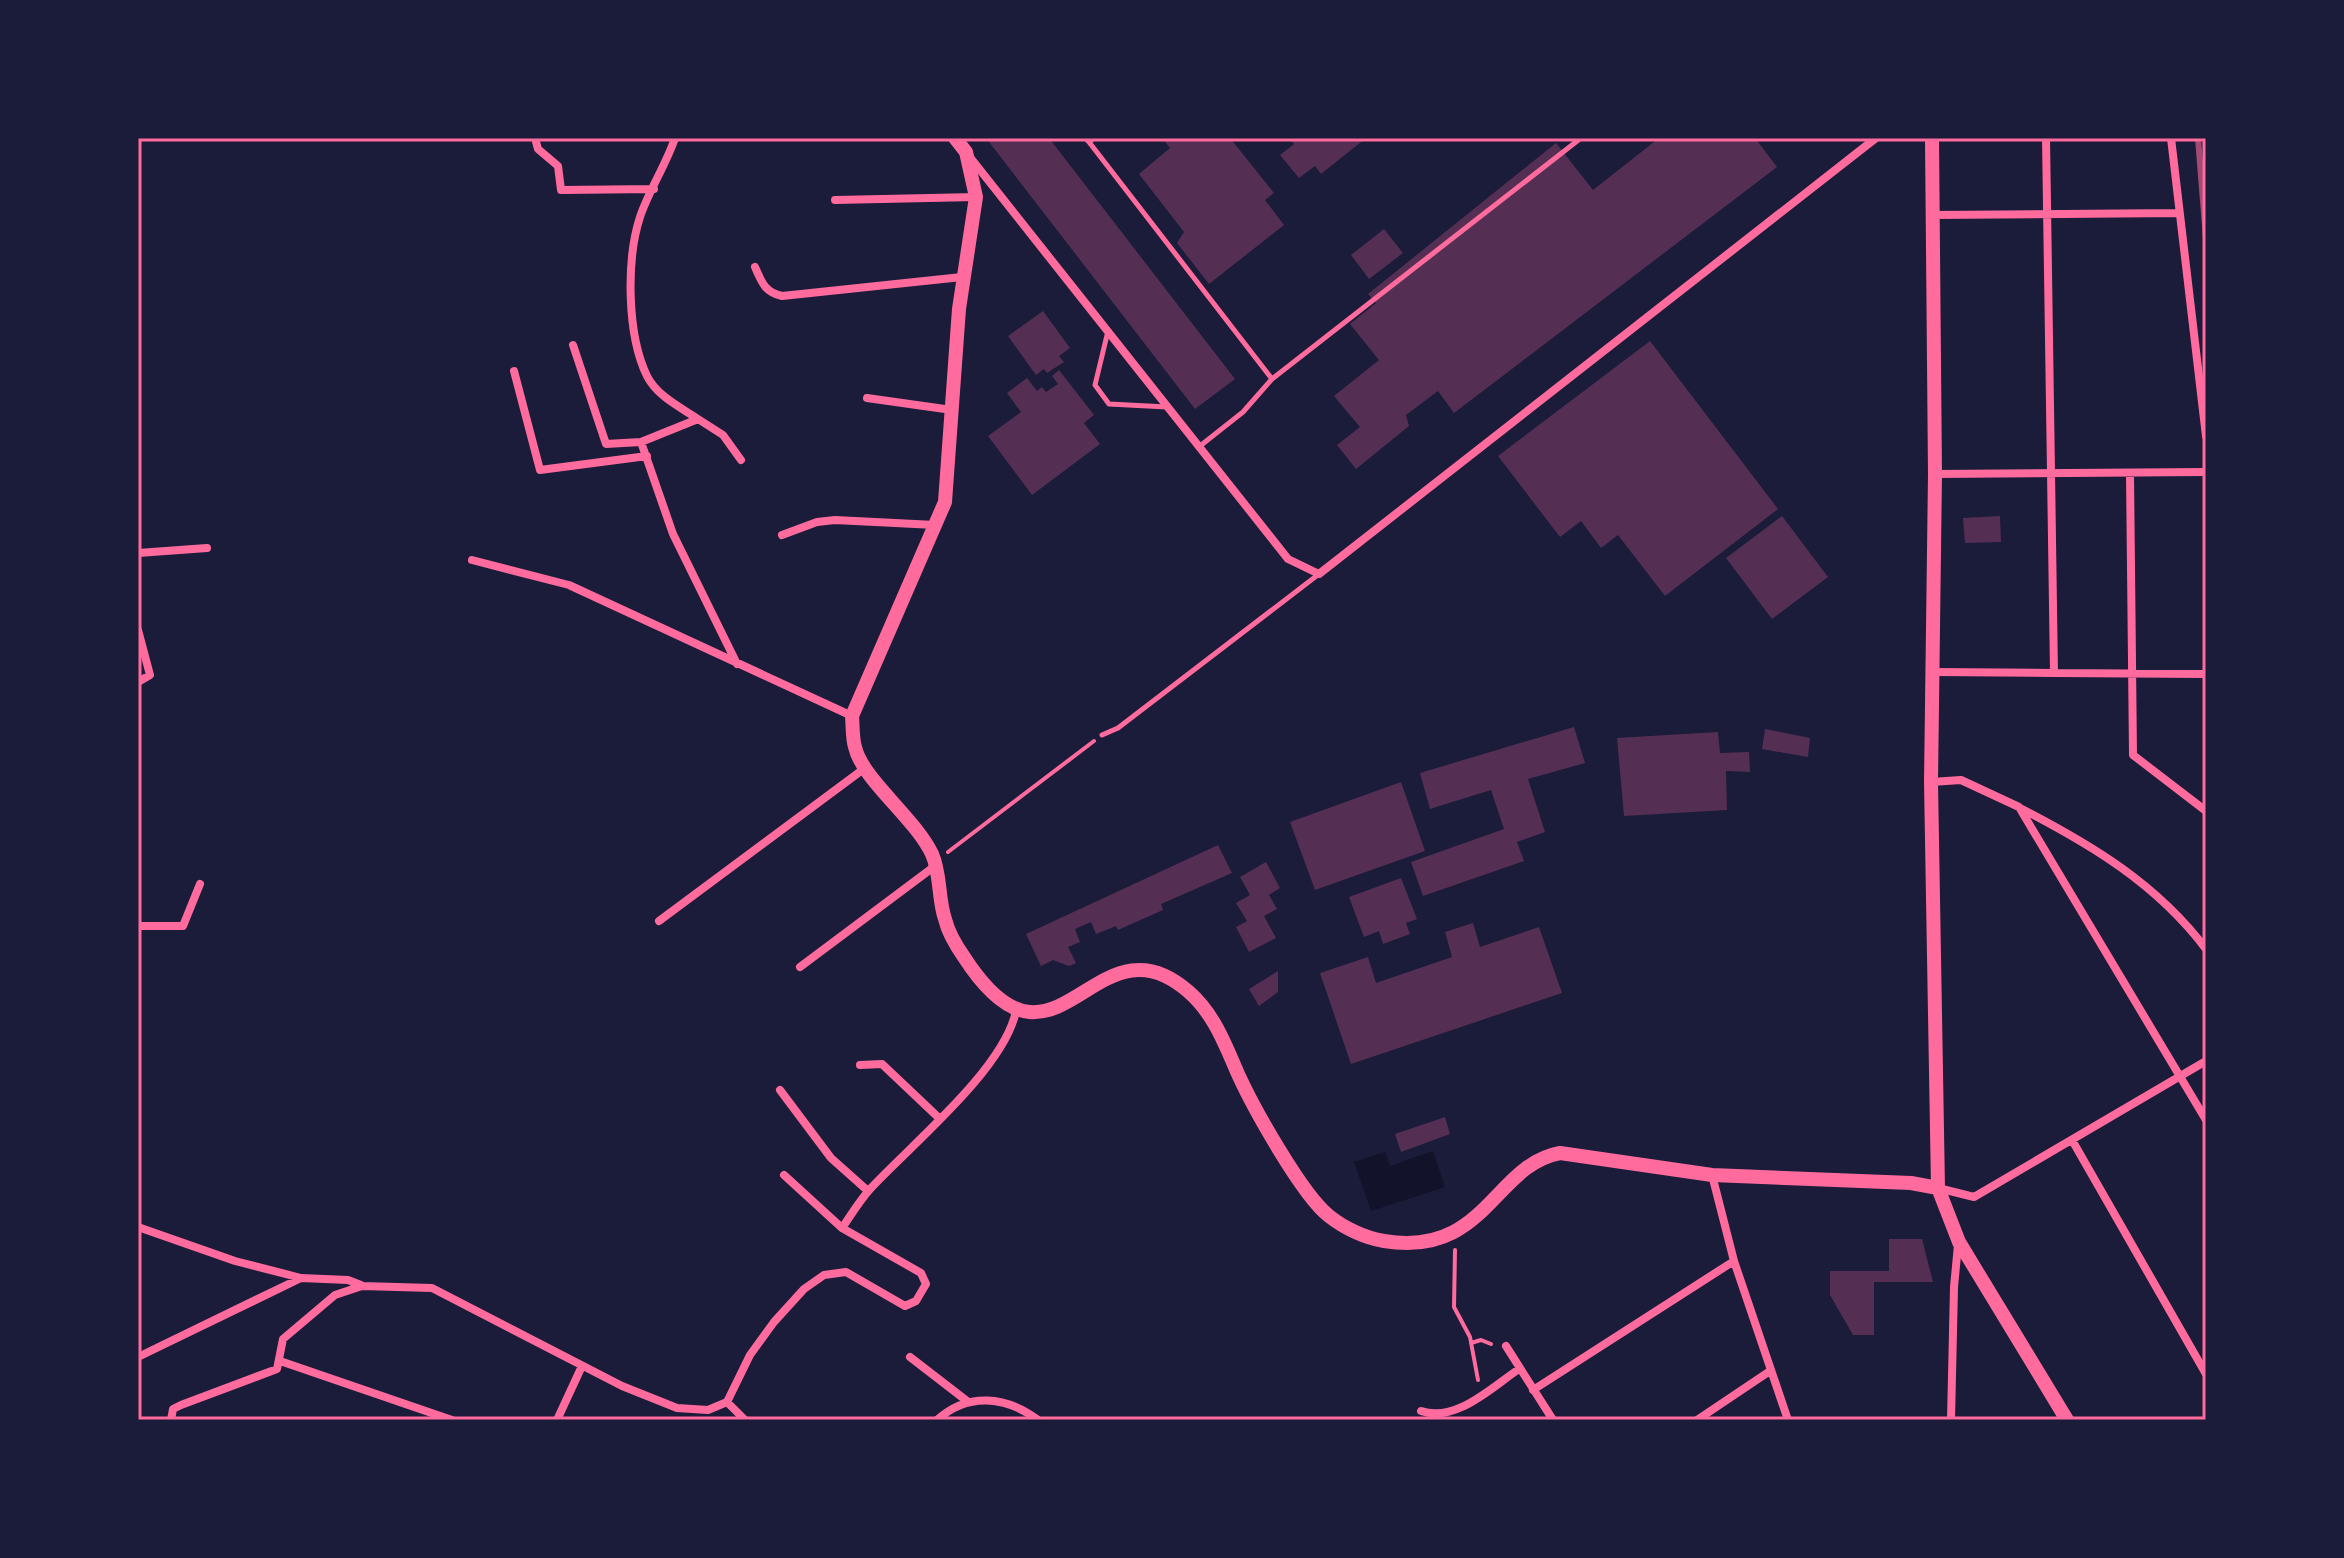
<svg xmlns="http://www.w3.org/2000/svg" width="2344" height="1558" viewBox="0 0 2344 1558" font-family="'Crimson Pro',serif">
	<style>
		.water { fill: #12122b }
		.building { fill: #542f53 }
		.lines { fill: none; stroke-linecap: round; stroke-linejoin: round }
		.path { stroke: #ff6b9d; stroke-width: 4 }
		.service { stroke: #ff6b9d; stroke-width: 5 }
		.minor { stroke: #ff6b9d; stroke-width: 8 }
		.tertiary { stroke: #ff6b9d; stroke-width: 14 }
		.rail { stroke: #a44b75; stroke-width: 6 }
		.neatline { fill: none; stroke: #ff6b9d; stroke-width: 3 }
	</style>
	<rect width="100%" height="100%" fill="#1b1b3a"/>
	<path class="water" d="M1433,1151l12,36 -74,24 -17,-49 31,-10 5,14z"/>
	<path class="building" d="M986,138h63l186,241 -40,30z
		M1162,138h68l44,55 -9,7 19,25 -75,59 -32,-41 7,-11 -45,-58 31,-26z
		M1289,138h77l-45,36 -6,-8 -16,12 -19,-23 14,-11z
		M1659,138h96l22,29 -323,246 -16,-22 -32,24 3,11 -53,43 -19,-24 23,-18 -26,-31 45,-36 -29,-36 26,-21 -8,-9 188,-151 37,47z
		M1384,229l19,24 -34,26 -18,-24z
		M1043,311l27,37 -11,8 5,6 -17,11 -3,-4 -8,6 -28,-39z
		M1650,341l128,168 -113,87 -47,-61 -17,13 -20,-27 -21,16 -62,-81z
		M1059,370l35,45 -10,8 16,21 -68,51 -44,-59 33,-24 -14,-19 20,-15 10,13 5,-4 4,5 12,-8 -6,-8z
		M1782,516l46,61 -56,42 -46,-61z
		M2000,516l1,26 -36,1 -2,-25z
		M1574,727l11,36 -57,16 17,53 -28,10 7,19 -101,35 -12,-34 93,-33 -13,-39 -61,19 -10,-36z
		M1765,729l45,9 -2,19 -46,-8z
		M1718,732l2,21 29,-1 1,20 -24,-1 1,39 -103,6 -7,-78z
		M1401,782l24,69 -110,39 -25,-68z
		M1218,845l14,28 -71,31 2,6 -45,20 -2,-4 -20,8 -5,-12 -16,7 5,13 -12,5 8,16 -7,3 -16,-6 -12,6 -15,-32z
		M1266,862l14,26 -11,7 8,14 -13,7 12,22 -27,14 -13,-25 11,-6 -11,-18 14,-8 -10,-18z
		M1401,878l16,41 -11,4 4,11 -27,10 -4,-13 -15,6 -15,-40z
		M1473,923l7,24 59,-20 23,66 -211,71 -31,-91 48,-16 8,26 76,-26 -7,-25z
		M1278,971v21l-19,14 -10,-17z
		M1445,1117l5,17 -49,18 -6,-18z
		M1889,1239h33l11,43h-59v53h-21l-23,-40v-24h59z"/>
	<g class="lines">
		<path class="path" d="M948,852l146,-111
			M1455,1250l-1,57 16,30 8,43
			M1471,1343l10,-3 10,4"/>
		<path class="service" d="M1085,138l4,4 5,-4
			M1089,142l183,237 309,-241
			M1108,331l-13,54 14,19 58,3
			M1200,446l43,-34 29,-33
			M1102,735l16,-7 201,-154"/>
		<path class="minor" d="M535,138l3,11 20,17 3,24 93,-1
			M675,138c-9,27 -26,52 -35,79 -14,43 -13,118 7,159 10,20 33,31 51,43l-57,23 32,92 64,130
			M2171,138l35,298
			M969,156l319,403 31,15 557,-436
			M835,200l141,-3
			M1932,215l246,-2
			M755,267c7,16 10,25 27,29l180,-19
			M573,345l33,99 35,-2
			M514,371l26,99 107,-14
			M867,398l85,12
			M698,419l25,16 18,25
			M1935,474l271,-2
			M2130,474l3,281 73,56
			M782,535l35,-13 18,-2 100,5
			M138,553l69,-5
			M472,560l97,25 283,131
			M138,630l12,45 -12,7
			M1933,672l121,1 -8,-535
			M2054,673l152,1
			M1931,782l30,-2 58,27 187,313
			M2020,808c72,37 137,76 186,141
			M659,921l206,-153
			M138,926h45l17,-42
			M800,967l135,-101
			M860,1065l22,-1 57,54
			M780,1090l51,68 37,33
			M2072,1140l134,234
			M784,1175l58,53
			M1712,1175l22,86 54,159
			M1938,1188l36,9 232,-136
			M138,1227l97,34 66,17
			M1506,1346l47,74
			M138,1357l163,-79 47,2 13,5
			M910,1357l57,44
			M280,1361l172,59
			M1533,1390l201,-129
			M727,1402l18,18
			M1421,1411c35,12 71,-24 98,-42
			M171,1420l2,-11 8,-4 96,-36 6,-30 52,-44 27,-9 70,2 190,98 55,22 31,2 19,-8 23,-47 24,-33 30,-33 20,-14 22,-3 59,34 11,-5 10,-17 -5,-11 -79,-45c9,-13 18,-28 29,-40 42,-45 133,-119 145,-177
			M557,1420l25,-54
			M937,1420c31,-28 69,-24 101,0
			M1697,1420l73,-49
			M1951,1420l3,-133 4,-42"/>
		<path class="tertiary" d="M955,138l11,14 10,45 -17,112 -14,193 -93,214c1,10 0,21 3,31 7,32 60,71 77,107 9,20 6,45 13,65 3,13 12,28 19,38 93,144 130,-49 225,35 25,22 36,52 49,82 15,33 64,121 91,142 15,12 36,22 55,25 101,17 110,-76 176,-88l152,22 199,8 27,5
			M1932,138l3,336 -4,308 7,406 21,54 108,178"/>
		<path class="rail" d="M2198,138l8,101"/>
	</g>
	<rect width="2344" height="1558" fill="none" stroke="#1b1b3a" stroke-width="280"/>
	<rect x="140" y="140" width="2064" height="1278" class="neatline"/>
</svg>
